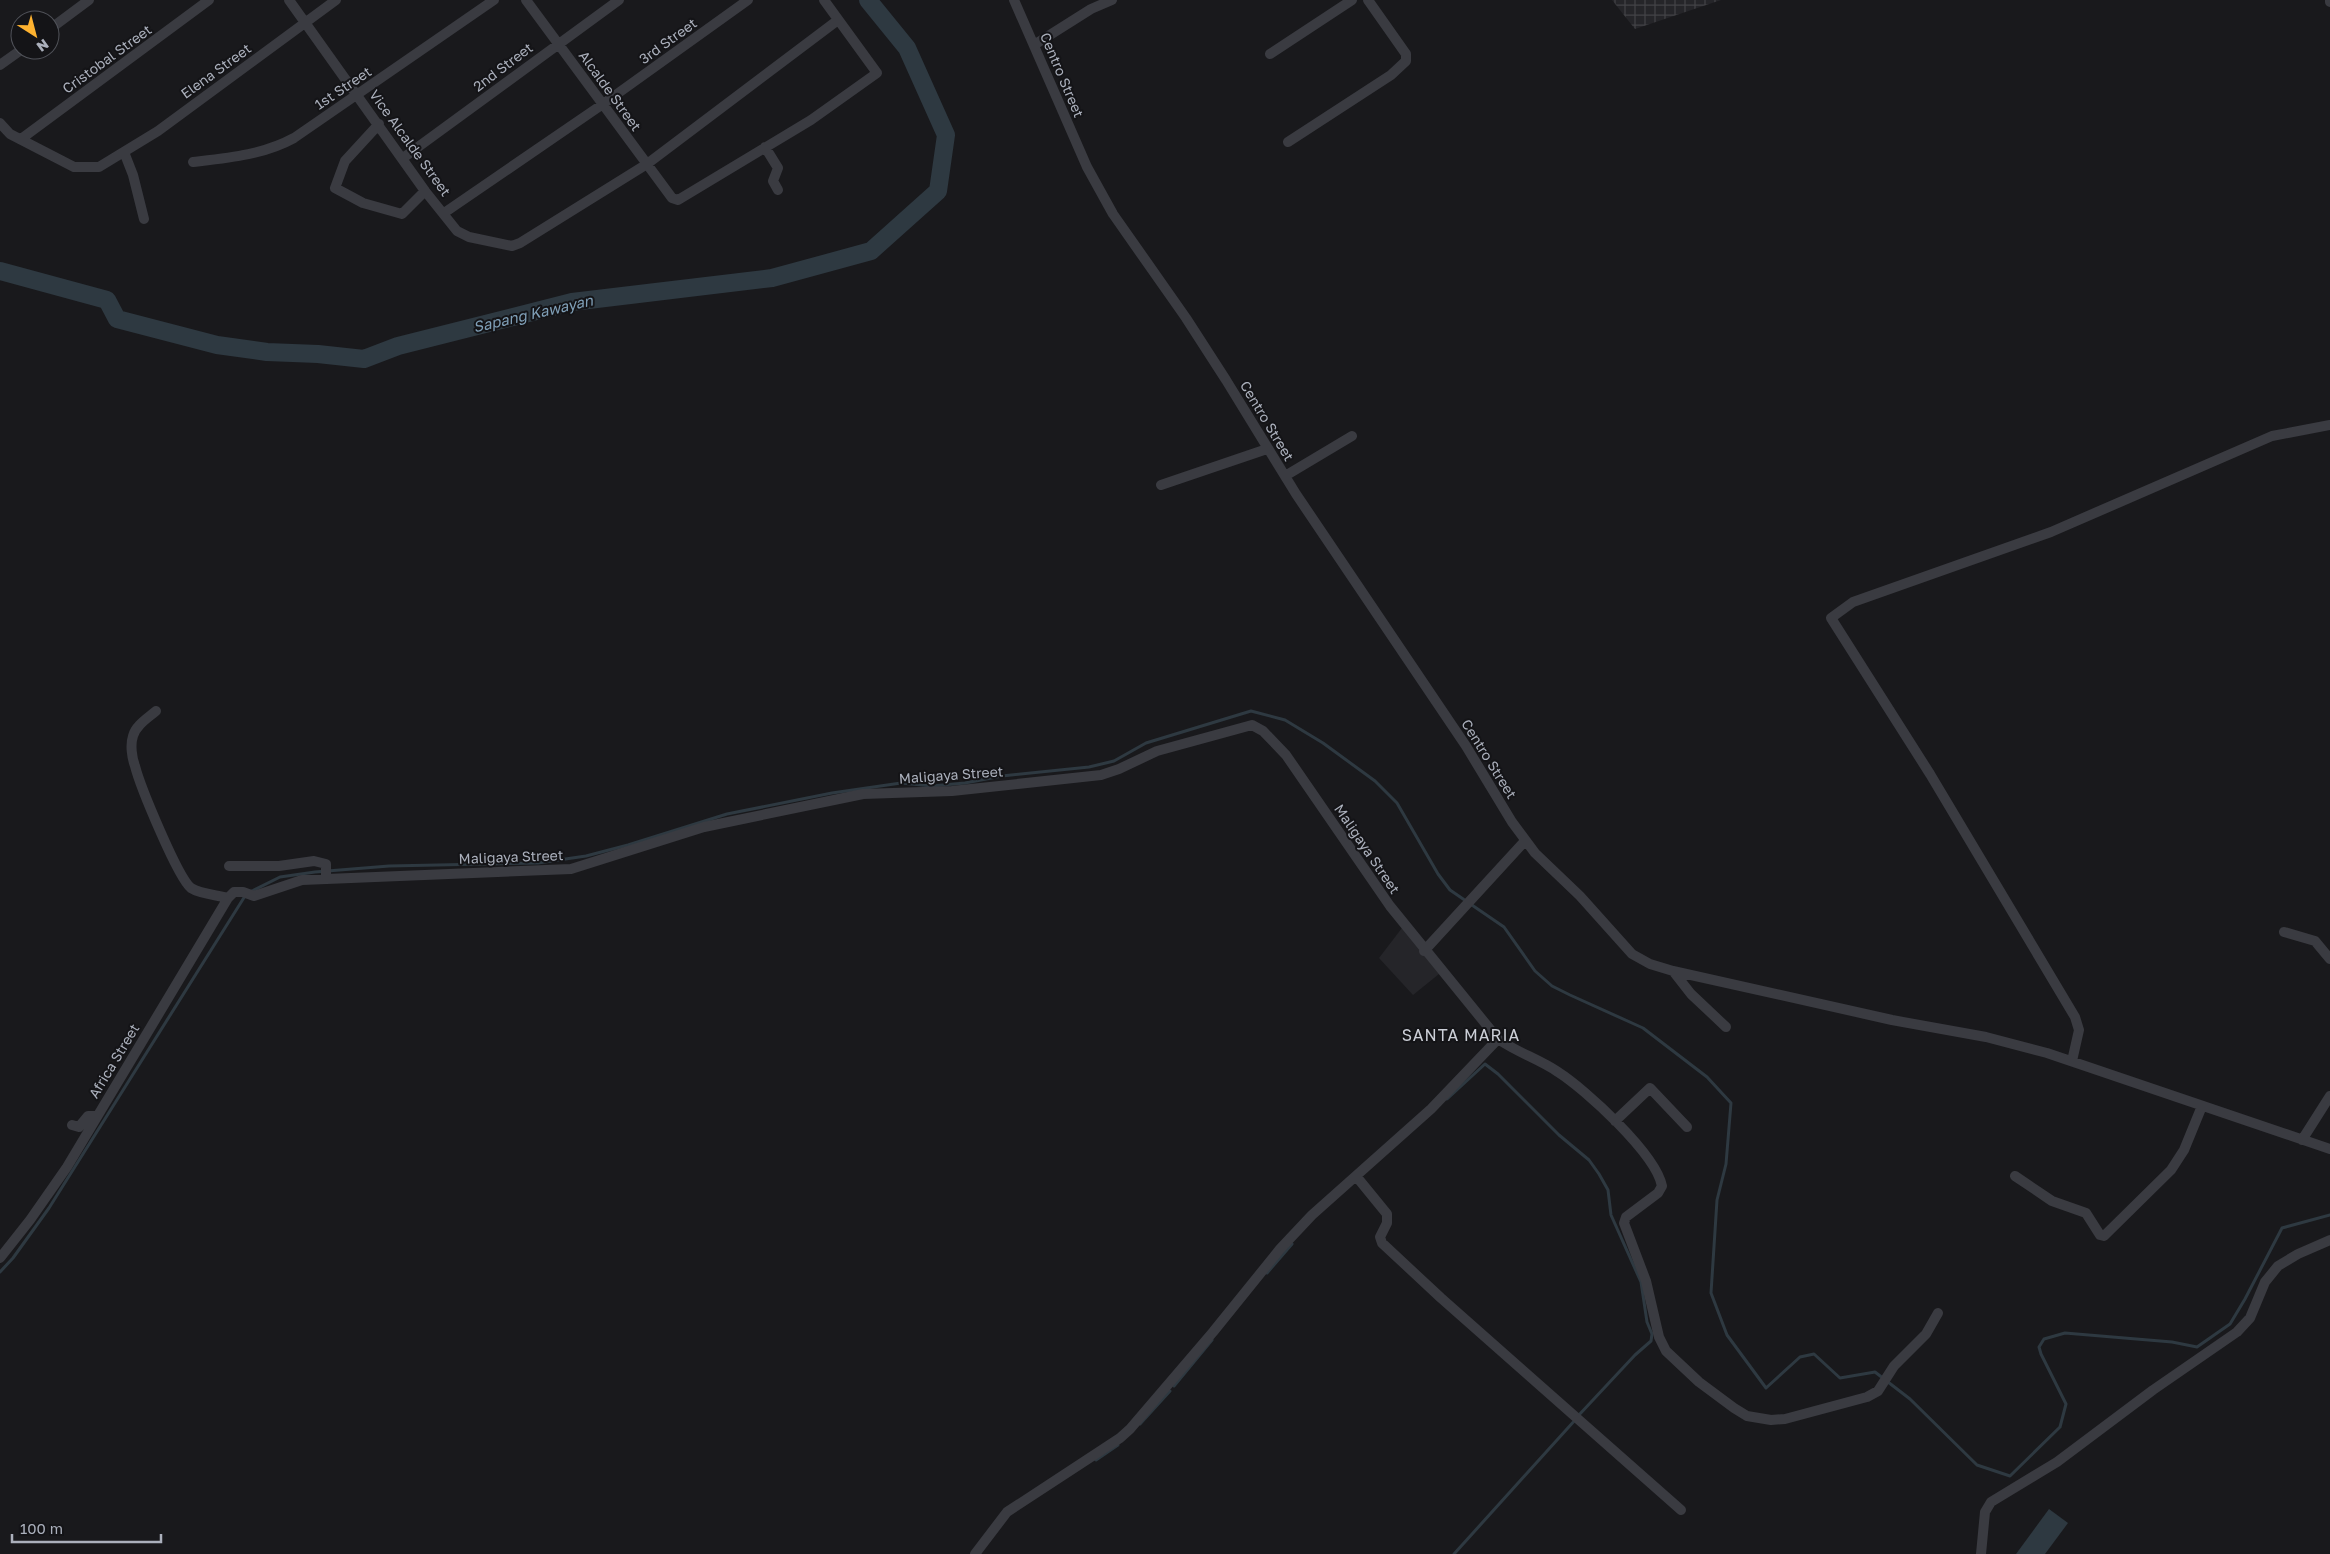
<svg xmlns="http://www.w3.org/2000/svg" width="2330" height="1554" viewBox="0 0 2330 1554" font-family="'Golos Text',sans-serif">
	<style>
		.built { fill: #252529 }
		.industrial { fill: url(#industrial-grid) }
		.water { fill: #2e3941 }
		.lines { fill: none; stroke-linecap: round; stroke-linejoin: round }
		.stream { stroke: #2e3941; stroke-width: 3 }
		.river { stroke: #2e3941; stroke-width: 18 }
		.minor { stroke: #3a3b41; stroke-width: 10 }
		.labels { text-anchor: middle; stroke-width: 4; stroke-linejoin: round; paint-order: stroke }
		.street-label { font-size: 14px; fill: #abb0bc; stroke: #141417 }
		.water-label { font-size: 15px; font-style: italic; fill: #80a0b8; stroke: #141417 }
		.quarter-label { font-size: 16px; letter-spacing: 1px; fill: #cccfd7; stroke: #141417 }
	</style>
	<defs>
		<pattern id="industrial-grid" width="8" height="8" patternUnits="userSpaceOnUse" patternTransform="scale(1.25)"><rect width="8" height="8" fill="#252529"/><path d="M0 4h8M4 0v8" fill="none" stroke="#424246"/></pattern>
	</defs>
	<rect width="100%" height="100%" fill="#19191c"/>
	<path class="built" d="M1402,928l37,46 -26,21 -34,-37z"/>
	<path class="industrial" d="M1612,0h109l-86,29z"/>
	<path class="water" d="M2049,1509l19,14 -23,31h-29z"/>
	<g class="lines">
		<path class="stream" d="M250,892l30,-15 35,-5 74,-6 149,-3 48,-7 42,-11 99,-31 105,-21 69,-10 31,3 33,-3 37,-7 87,-9 25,-6 32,-18 105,-32 34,9 38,23 52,38 22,22 41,71 12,16 54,37 31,44 17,15 18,9 73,33 64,49 24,26 -5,61 -9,36 -6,93 16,42 39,53 34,-31 14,-3 26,24 35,-6 35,27 67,66 33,11 50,-49 6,-23 -25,-50 -2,-7 5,-8 21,-6 107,9 25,5 33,-23 15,-25 37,-71 48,-13
			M1447,1099l38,-35 13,10 61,61 30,25 10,14 9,16 3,25 30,67 6,40 5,12 -1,7 -16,14 -57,61
			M0,1272l13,-14 36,-50 196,-312
			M1267,1273l25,-29
			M1174,1386l38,-46
			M1140,1424l30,-33
			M1096,1460l22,-15
			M1454,1554l122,-135"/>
		<path class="river" d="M0,271l107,29 10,19 100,26 50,7 51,2 46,5 34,-13 174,-44 200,-24 99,-27 67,-60 8,-56 -39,-87 -39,-48"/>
		<path class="minor" d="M289,0l136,191 32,40 12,6 43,9 8,-3 127,-79 191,-144
			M526,0l146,198 6,2 133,-80 66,-47 -53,-73
			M1014,0l73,167 26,47 73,104 40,62 70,114 170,252 46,76 23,31 45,43 52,58 18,10 23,7 219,49 94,17 61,16 283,96
			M2330,0v2
			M50,29l39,-29
			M1034,45l57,-36 21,-9
			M1270,54l82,-54
			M0,65l21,-15
			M0,123l10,11 64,33h25l59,-36 178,-131
			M379,124l-34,37 -10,27 28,15 39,11 23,-23
			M21,139l188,-139
			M1288,142l103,-67 15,-14v-7l-38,-54
			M765,147l13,21 -5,13 5,9
			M124,152l9,23 11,44
			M403,158l216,-158
			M193,162c35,-4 70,-7 101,-24l200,-138
			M444,213l159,-109 145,-104
			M1285,476l67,-40
			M1161,485l106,-36
			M156,711c-8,7 -20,14 -23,25 -3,9 -1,22 2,30 5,20 43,112 56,122 9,6 26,7 37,10
			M229,866h50l35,-5 12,3v15
			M2284,932l31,9 15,18
			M1424,951l101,-110
			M1673,971l18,23 35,33
			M2072,1061l7,-31 -4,-13 -145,-243 -99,-156 22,-16 198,-70 221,-96 58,-11
			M1615,1121l35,-33 37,39
			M72,1125l7,2 9,-11h9
			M2302,1140l28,-44
			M1356,1176l31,38v9l-7,14 2,6 59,55 240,212
			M2015,1176l37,25 34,12 14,22 4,1 67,-66 13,-20 18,-44
			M0,1258l30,-38 37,-53 161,-269 6,-6h9l11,4 48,-16 269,-11 133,-42 159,-33 89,-3 149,-16 18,-6 38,-18 95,-26 11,6 23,24 104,151 108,133c20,14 41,20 60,33 27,17 98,82 104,114l-4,7 -32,24 -2,6 22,58 13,56 7,14 33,31 35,26 13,8 24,4 14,-1 82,-22 11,-6 16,-25 32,-32 12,-21
			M975,1554l32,-42 113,-74 10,-9 83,-97 67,-83 32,-34 119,-106 67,-70
			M1981,1554l4,-42 6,-10 66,-40 96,-72 84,-58 13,-14 15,-36 13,-16 20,-12 32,-14"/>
	</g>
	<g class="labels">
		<g class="street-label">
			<text transform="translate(668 41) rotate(-36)" y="5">3rd Street</text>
			<text transform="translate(107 59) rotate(-36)" y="5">Cristobal Street</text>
			<text transform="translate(503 67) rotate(-37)" y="5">2nd Street</text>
			<text transform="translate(216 71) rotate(-36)" y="5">Elena Street</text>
			<text transform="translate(1062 75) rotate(67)" y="5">Centro Street</text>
			<text transform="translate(343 88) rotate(-34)" y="5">1st Street</text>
			<text transform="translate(610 91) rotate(54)" y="5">Alcalde Street</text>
			<text transform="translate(410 143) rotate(54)" y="5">Vice Alcalde Street</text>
			<text transform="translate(1267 421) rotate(59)" y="5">Centro Street</text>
			<text transform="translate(1489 759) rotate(58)" y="5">Centro Street</text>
			<text transform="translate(951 775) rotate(-4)" y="5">Maligaya Street</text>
			<text transform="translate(1367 849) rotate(56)" y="5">Maligaya Street</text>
			<text transform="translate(511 857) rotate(-2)" y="5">Maligaya Street</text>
			<text transform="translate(114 1061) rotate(-59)" y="5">Africa Street</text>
		</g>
		<g class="water-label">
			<text transform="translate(533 314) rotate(-13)" y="5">Sapang Kawayan</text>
		</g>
		<g class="quarter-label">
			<text x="1461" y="1041">SANTA MARIA</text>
		</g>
	</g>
	<g transform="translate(35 35) rotate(144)"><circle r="24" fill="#141417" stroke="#505259"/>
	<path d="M0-4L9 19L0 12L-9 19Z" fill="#fdb230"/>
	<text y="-8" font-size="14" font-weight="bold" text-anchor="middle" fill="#abb0bc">N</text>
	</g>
	<path d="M12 1534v8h149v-8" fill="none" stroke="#abb0bc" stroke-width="2.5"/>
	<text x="20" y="1534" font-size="15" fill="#abb0bc" stroke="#141417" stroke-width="4" paint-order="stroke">100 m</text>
</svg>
